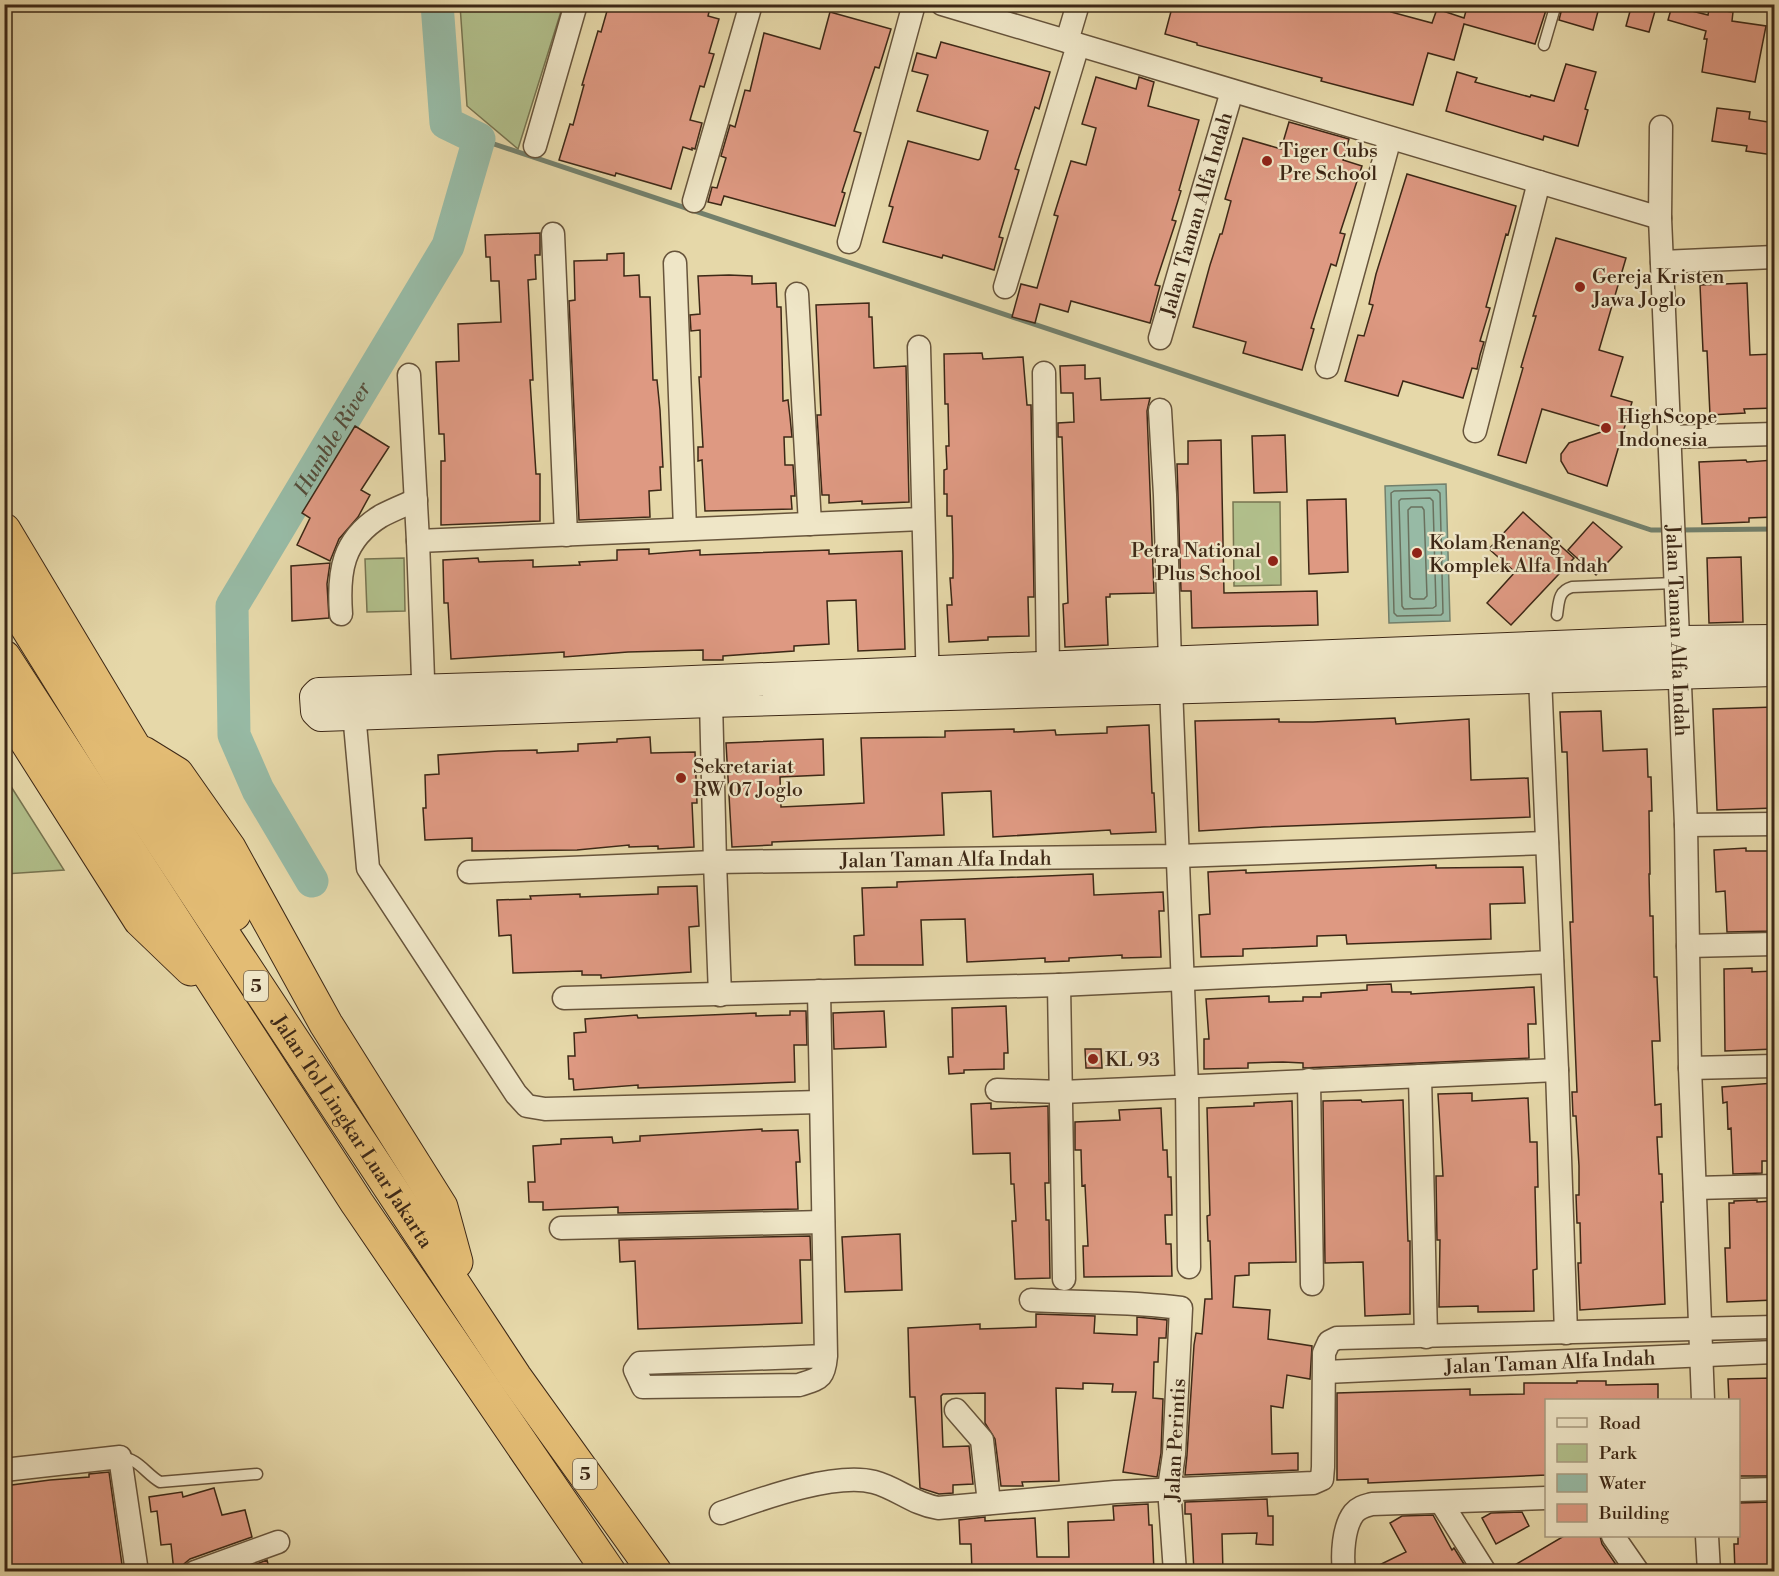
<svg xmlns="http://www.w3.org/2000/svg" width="1779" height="1576" viewBox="0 0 1779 1576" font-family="'Libre Bodoni',serif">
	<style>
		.green { fill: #b1bf8b; stroke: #777450; stroke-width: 1.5 }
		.water { fill: #97baa5; stroke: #73806c; stroke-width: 1.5 }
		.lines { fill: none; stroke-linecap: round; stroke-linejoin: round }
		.shore { stroke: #6a715e; stroke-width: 1.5 }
		.stream { stroke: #73806c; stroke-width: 5 }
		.river { stroke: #97baa5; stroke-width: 33 }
		.building { fill: #de9982; stroke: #3d2816; stroke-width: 1.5 }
		.lane-casing { stroke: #67543b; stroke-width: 13 }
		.street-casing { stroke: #67543b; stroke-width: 25 }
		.secondary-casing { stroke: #3d2816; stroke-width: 34 }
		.highway-casing { stroke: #3d2816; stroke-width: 35 }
		.lane { stroke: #efe6c7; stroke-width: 10 }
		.street { stroke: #efe6c7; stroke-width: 22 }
		.secondary { stroke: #efe6c7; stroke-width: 32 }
		.highway { stroke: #e3bc74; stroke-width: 33 }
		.poi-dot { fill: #8f2418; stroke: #efe6c7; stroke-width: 2 }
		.labels { text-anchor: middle; stroke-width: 4.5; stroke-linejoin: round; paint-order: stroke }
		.shield { fill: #efe6c7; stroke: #72614b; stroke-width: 1.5 }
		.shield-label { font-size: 18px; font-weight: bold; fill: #3d2816 }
		.poi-label { font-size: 20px; fill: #3d2816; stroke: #efe6c7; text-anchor: start }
		.street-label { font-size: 20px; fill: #3d2816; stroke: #efe6c7 }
		.water-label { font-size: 21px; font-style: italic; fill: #544c3a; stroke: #efe6c7 }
	</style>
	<rect width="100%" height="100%" fill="#e6d8a9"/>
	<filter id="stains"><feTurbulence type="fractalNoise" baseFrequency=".00333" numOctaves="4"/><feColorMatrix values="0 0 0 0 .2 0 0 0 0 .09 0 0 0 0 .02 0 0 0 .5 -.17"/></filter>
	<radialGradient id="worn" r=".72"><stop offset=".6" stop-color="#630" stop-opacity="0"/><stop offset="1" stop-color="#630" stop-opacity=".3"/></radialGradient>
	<path class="green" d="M460,5h103l-45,144 -51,-43z
		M1233,502h47l1,83 -47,1z
		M404,558l1,53 -38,1 -2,-53z
		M5,777l59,93 -59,4z"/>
	<path class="water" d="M1446,484l4,137 -61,2 -4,-137z"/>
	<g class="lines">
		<path class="shore" d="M1437,490l3,3 3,120 -2,2 -44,1 -3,-3 -3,-120 3,-2z
			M1430,498l3,3 3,105 -3,2 -29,1 -2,-3 -3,-105 2,-2z
			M1411,507h11l2,3 3,86 -3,3h-11l-3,-2 -2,-87z"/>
		<path class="stream" d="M479,139l1172,391h17
			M1680,530l94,-1"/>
		<path class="river" id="s1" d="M312,881l-54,-91 -24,-55 -2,-129 216,-360 31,-107 -33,-16 -9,-119"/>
	</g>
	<path class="building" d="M609,4h102l-3,12 11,3 -10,34 5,1 -10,33 -4,-1 -10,34 12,3 -7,26 -3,-1v2l-9,-3 -12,42 -55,-16 -1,3 -56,-16 11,-36 3,1 11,-40h-2l16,-54 3,1z
		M1173,4h220l-2,8 41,11 5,-14 27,9 4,-14h80l-13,40 -71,-20 -10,36 -26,-7 -15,52 -92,-24 1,-3 -125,-33v-2l-32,-9z
		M1563,4h37l-7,26 -34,-10z
		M1632,4h25l-8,28 -23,-6z
		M1672,6l36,9 1,-6 24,3 -1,9 34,5 -11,56 -53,-10 5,-33h-3l2,-8 -38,-11z
		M830,12l61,17 -12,39 -4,-1 -21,64 7,2 -19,59 3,1 -10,33 -111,-30 -3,9 -13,-3 4,-15 5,1 9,-30 -5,-2 9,-31 5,2 10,-37 5,1 14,-58 56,16z
		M941,42l109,30 -11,37 -4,-2 -20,62 4,1 -20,67 4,1 -9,32 -51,-15 -1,3 -59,-16 10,-35 -4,-1 19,-65 70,19 2,-1 8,-28 -71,-20 11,-36 -16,-4 5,-18 19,5z
		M1566,64l30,8 -11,37 3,1 -10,36 -34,-10 -1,4 -97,-29 11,-39 20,6 -2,4 55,15 1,-2 23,6z
		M1096,77l40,12 3,-12 15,5 -6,24 51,14 -20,70 2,1 -9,29 4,1 -21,64 5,1 -10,37 -79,-22 -3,11 -28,-8 -5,19 -23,-6 9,-33 16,4 21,-72 -4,-1 17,-54 15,4 10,-37 -14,-4z
		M1717,108l33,4 -1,7 25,4 -1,32 -27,-4 1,-5 -35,-5z
		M1289,122l60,17 -6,21 19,6 -22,67 5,1 -9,32 -5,-2 -20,64 3,1 -12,41 -59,-17 3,-11 -53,-15 17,-62 10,-31h2l9,-33 -6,-2 18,-61 38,11z
		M1407,174l109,32 -8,29 -2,-1 -20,73 4,1 -10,33 4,1 -4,13 -3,14 -5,-1 -9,30 -60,-17 -5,15 -53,-15 13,-46 6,1 9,-31 -4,-1 7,-30z
		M540,233v22h-5l1,24 -8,1 5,100h-3l6,94h4v47l-99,4v-64h4l-1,-27h-5l-3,-72 23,-1 -1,-37 43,-2 -2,-41h-8l-1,-24h-4l-1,-22z
		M1556,238l70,20 -27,92 24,7 -12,39 21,6 -25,84 -39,-13 -7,-12v-7l8,-11 41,-14 -68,-20 -16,54 -28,-8 25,-87 -2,-1 15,-51h-3z
		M624,253v23l15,-1 1,22h10l3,83h4l3,30 3,57h-3l1,23 -12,1 1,26 -71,3 -10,-219 6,-1 -1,-39 33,-1v-6z
		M729,275l23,1v8l24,-1 1,24h4l2,94 5,-1 2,17 2,20h-8l1,28h8l2,31h-4l1,13 -87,2 -3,-51 -4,1v-14h5l-4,-70h2l-1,-47 -9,1 -1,-16 10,-1 -2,-38z
		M1747,283l3,72 24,-1v54l-30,1 1,4 -35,2 -3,-64h-4l-3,-66z
		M869,303v14h3l2,51 32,-2 3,136 -47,2v-3l-33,2v-8h-7l-5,-80h4l-5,-110z
		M982,353l1,6 40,-2 4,48h4l3,192h-6l1,39 -41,1v3l-39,2 -2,-37h5l-2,-27h3v-22l-1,-40h-5v-22h-3v-24l3,-1 -1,-23h3l-1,-42h-3l-1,-50z
		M1085,365v14l15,-1 1,22 49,-2 -3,13 7,182 -44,1v3h-4l2,48 -43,2 -2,-43 5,-1 -6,-166h-4v-14l16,-1 -1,-29h-12l-1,-27z
		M355,426l34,21 -28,43 9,5 -12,22 -19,22 -9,22 -33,-16 13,-27 -8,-5z
		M1285,435l2,57 -33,1 -2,-57z
		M1221,440l3,153 93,-2 1,34 -126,3 -1,-37h-10l-4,-127h11v-23z
		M1746,460l1,2 27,-2v57l-25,1v4l-47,2 -3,-62z
		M1346,499l2,73 -39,2 -2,-74z
		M1523,512l51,46 -63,67 -24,-22 28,-31 -26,-23z
		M1593,522l29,25 -26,28 -28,-25z
		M649,549v5l51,-4v5l129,-5v4l73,-3 3,98 -47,2 -2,-51 -29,1 2,43 -35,2v5l-71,5v4h-20v-10l-75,2 -64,5v-5l-113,7 -3,-56h-4l-1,-43 35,-2 1,4 54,-2v7l47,-2 -1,-3 38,-2v-10z
		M1741,557l2,65 -34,1 -2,-65z
		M330,563l-3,21 2,34 -37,3 -1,-55z
		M1774,707v101l-57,2 -4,-101z
		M1601,711l2,40 44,-2 1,28h3l1,34h-3l1,63h-1l1,42h3l1,61h3l3,64h-8l3,64 6,-1 1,33h-5l2,37h3l1,28h-2l4,102 -85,6 -2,-47h3l-1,-40h-3l-1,-28h3v-29l-3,-50h-3l-1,-24h5l-7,-170h3l-6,-170h-5l-2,-40z
		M1395,718l1,6 73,-5 2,61 57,-2 2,39 -266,10 -65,4 -4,-110 84,-2v3h34z
		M1149,725l3,68h2l2,39 -45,2 -1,-4 -117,7 -2,-46 -49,2 2,42 -172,7v3l-40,2 -6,-104 97,-4 1,36 -44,2 1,30 65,-3 18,-1 -3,-65 84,-1v-6l69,-2v3l41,-2 1,5 51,-2v-6z
		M650,737l1,16 44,-1 2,51h-5l2,44 -36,2v-3l-29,1v-2l-52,5 -105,1v-13l-47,2 -2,-32h3l-1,-33 14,-1 -1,-19 60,-4 39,-1v3l41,-2v-7l39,-2v-3z
		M1746,848v3h28v38h-2l2,42 -47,1 -2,-41 -9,1 -2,-42z
		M1436,865v3l87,-1 2,36 -35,1 1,35 -144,5 -1,-9 -29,1v10l-74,3v7l-42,1 -2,-42 11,-1 -2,-42 38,-2v3z
		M1093,874l1,21 69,-3 1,19h-5l2,46 -39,1v-3l-53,3v3l-24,1v-4l-78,4 -2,-43 -44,1 2,45h-68l-1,-29 10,-1 -2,-47 35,-1v-5z
		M697,886l2,40 -10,1 2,45 -90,6v-3h-19v-4l-69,2 -2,-38 -12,1 -2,-36 34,-1 -1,-3 50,-2v3l78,-3v-7z
		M1752,968v4l22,-1v78l-49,2 -1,-82z
		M1391,984l1,8h19v2l123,-7 2,37h-8l1,34 -226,10v-5l-20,-1 -35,1v5l-44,1v-30h5l-3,-40 63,-3v6l34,-1v-4h18v-4l46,-3v-5z
		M1006,1006l2,47h-4v16l-40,1v3l-15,1 -1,-17h5l-1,-49z
		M790,1011h16l1,34h-13l1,37 -157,6v-3l-64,5 -1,-11h-4l-1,-23h7l-1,-23 12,-1 -1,-13 52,-4 1,3 118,-5v3l34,-1z
		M884,1011l2,36 -52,2 -1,-36z
		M1085,1049h16l1,19h-16z
		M1774,1083v78h-12v12l-29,1 -2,-46 -3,1 -1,-27 -4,1 -1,-16z
		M1472,1093v8l56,-3 2,44h7l1,45h-3l2,82 -4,1 1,41 -56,1v-6l-39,1 1,-67h-3l-1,-64h7l-5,-82z
		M1361,1100l1,2 41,-2 5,141h2v73l-45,2 -2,-54 -38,1 -2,-162z
		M1292,1101l4,161 -47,1v12l-14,1 -2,31 37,3 -2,29 44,7 -2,33 -23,-4 -4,33 -12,-2 1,48 26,-1v17l-113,5 2,-20 7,-110 2,-12 6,1 3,-35h7l-2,-58h-2l-1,-25 3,-1 -3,-107 47,-2v-3z
		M991,1103v6l57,-3 1,77h-4l1,37h3l1,58 -35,1 -3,-58h4l-2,-37h-3l-1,-31 -37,1 -2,-50z
		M1161,1108l2,42h4l1,27h3l1,38h-7l1,29h5l1,32 -88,1 -1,-31h5l-3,-61 -3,1 -1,-36h-6v-28l45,-2 -1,-10z
		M762,1129v2l36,-1 2,32h-4l2,47 -180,4v-6l-75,3v-8h-14l-1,-20h7l-2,-36 28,-2v-5l51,-2 1,6 27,-2v-5z
		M1757,1200v2l17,-1v99l-47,2 -2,-54h5l-1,-45h5v-2z
		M900,1234l2,56 -57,2 -3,-55z
		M810,1236l1,24h-11l2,63 -164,6 -3,-68 -15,1 -1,-22z
		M1036,1314l59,2 -1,17 43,2v-18l30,3 -1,18h-7l-1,24h-4l-1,36 10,1 -2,54 -4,24 -34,-5 13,-80h-24l1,-8 -30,-1v6l-27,-1 3,93 -37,1 1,4h-22l-6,-47 -10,-16v-30l-42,1 -2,2 2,51 26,-1 4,38 -20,1v8l-14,1 -19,-6 -5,-91h-5l-2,-69 72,-4v5l56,-2z
		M1774,1378v98h-36v-75h-9l-1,-22z
		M1577,1381h29v4l52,-1v17h-112v74l-178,8v-4l-31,1v-87l133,-4v6l54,-1v-11h53z
		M109,1472l14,100h-41l-1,-7 -33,4 1,3h-45v-86l46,-6 39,-3v-3z
		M214,1488l8,27 23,-5 7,27 -62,22 -6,5 -2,8h-8l-3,-28 -10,1 -4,-34 -6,1 -2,-15 33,-5 1,5z
		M1267,1499l1,17h5v29l-17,-1 1,-11 -35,1 1,38h-29l-3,-58h-6v-12z
		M1774,1502v70h-39l-1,-28h4v-41z
		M1148,1504l1,21h3l2,47h-182l-1,-28h-11l-1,-24 26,-3v4l50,-3 2,39h32l-1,-35 46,-2 -1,-14z
		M1522,1512l7,14 -33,18 -14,-26 9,-5z
		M1433,1515l19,35 2,-2 15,24h-104l41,-20 -16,-29 12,-7z
		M1564,1536h36l2,8 19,28h-118z
		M267,1560l3,12h-34z"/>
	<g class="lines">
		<g class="lane-casing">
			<path id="lane" d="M1544,45l12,-41
				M1557,615c2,-13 1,-24 15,-28l103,-4
				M120,1457c18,1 26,17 40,25l97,-8"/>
		</g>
		<g class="street-casing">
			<g id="street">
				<path d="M942,4l718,214"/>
				<path d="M1067,41l11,-37"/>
				<path id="s2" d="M1661,127l-1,91 26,607 4,243 13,332"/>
				<path d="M535,146l41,-142"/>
				<path d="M694,201l57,-197"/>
				<path d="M553,234l13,301"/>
				<path d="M849,242l65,-238"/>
				<path d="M1662,262l112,-5"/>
				<path d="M675,263l10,266"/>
				<path d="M1005,287l73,-242"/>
				<path d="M797,294l13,230"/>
				<path id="s3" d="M1160,338l72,-247"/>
				<path d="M919,347l9,341"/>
				<path d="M1327,367l63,-229"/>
				<path d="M1044,373l4,295"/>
				<path d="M409,375l9,166 6,165"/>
				<path d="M1160,410l5,85 5,168"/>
				<path d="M1475,431l64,-249"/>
				<path d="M1669,437l105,-3"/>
				<path d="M418,541l504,-22"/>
				<path d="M341,614c-3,-42 1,-74 40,-98 11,-6 24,-11 35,-16"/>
				<path d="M1540,677l17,393 9,263"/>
				<path d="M1171,687l16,400 2,180"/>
				<path d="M711,701l4,161 5,133"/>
				<path d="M354,713l14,155 148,226 11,12 18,3 275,-7"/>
				<path d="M1686,825l88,-1"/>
				<path id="s4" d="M469,872l246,-10 463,-6 369,-13"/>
				<path d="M1688,946l86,-2"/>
				<path d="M1059,985l5,294"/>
				<path d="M819,991l7,365c-2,23 -6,22 -27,29l-156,2 -8,-17 5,-7 186,-7"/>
				<path d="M564,998l495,-13 493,-23"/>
				<path d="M1690,1068l84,-2"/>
				<path d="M1420,1076l6,261"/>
				<path d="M1309,1080l3,204"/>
				<path d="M997,1090l65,2 495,-22"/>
				<path d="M1695,1188l79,-2"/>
				<path d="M561,1228l262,-6"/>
				<path d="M1031,1300c50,3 100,1 150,8l-7,146 -5,34 6,84"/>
				<path id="s5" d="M1325,1372l449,-20"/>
				<path d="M956,1410l26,30 7,63"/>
				<path d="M4,1470l116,-13 17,115"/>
				<path d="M1738,1490l36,-1"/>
				<path d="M1441,1502l44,70"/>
				<path d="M721,1513c40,-14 113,-41 153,-31 23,6 39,22 64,26l177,-16 198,-9 9,-4 1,-12 1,-114 5,-11 8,-4 437,-11"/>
				<path d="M1613,1536l25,36"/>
				<path d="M1707,1536l2,36"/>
				<path d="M195,1572l83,-30"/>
				<path d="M1344,1572c-2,-17 -1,-45 10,-59 5,-6 11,-7 18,-9l174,-6"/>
			</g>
		</g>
		<g class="secondary-casing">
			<path id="secondary" d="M1774,641l-96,1 -1034,42 -325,10 -3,3 1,14 4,4 390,-14 1063,-31"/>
		</g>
		<g class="highway-casing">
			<g id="highway">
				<path d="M4,530l230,384"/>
				<path id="s6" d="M4,590l126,203 385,584 140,195"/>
				<path d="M4,657l353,546 252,369"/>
				<path d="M4,706l136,214 51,49"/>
				<path d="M143,753l34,21 52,74 97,176 115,183 15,55"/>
			</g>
		</g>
		<use href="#lane" class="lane"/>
		<use href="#street" class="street"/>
		<use href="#secondary" class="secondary"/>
		<use href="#highway" class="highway"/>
	</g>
	<g class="poi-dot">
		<circle cx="1267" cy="161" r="6"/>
		<circle cx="1580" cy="287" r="6"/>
		<circle cx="1606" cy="428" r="6"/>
		<circle cx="1417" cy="553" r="6"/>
		<circle cx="1273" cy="561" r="6"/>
		<circle cx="681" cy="778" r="6"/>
		<circle cx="1093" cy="1059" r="6"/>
	</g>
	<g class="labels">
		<g class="shield">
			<rect x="244" y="971" width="24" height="30" rx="4.5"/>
			<rect x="573" y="1459" width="24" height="30" rx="4.5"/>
		</g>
		<g class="shield-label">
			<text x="256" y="992">5</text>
			<text x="585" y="1480">5</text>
		</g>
		<g class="poi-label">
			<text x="1279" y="157">Tiger Cubs<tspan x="1279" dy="23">Pre School</tspan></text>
			<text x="1592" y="283">Gereja Kristen<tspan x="1592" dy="23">Jawa Joglo</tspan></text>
			<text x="1618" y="423">HighScope<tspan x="1618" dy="23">Indonesia</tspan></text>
			<text x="1429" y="549">Kolam Renang<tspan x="1429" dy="23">Komplek Alfa Indah</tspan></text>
			<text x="1261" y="557" text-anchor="end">Petra National<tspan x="1261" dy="23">Plus School</tspan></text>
			<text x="693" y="773">Sekretariat<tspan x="693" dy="23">RW 07 Joglo</tspan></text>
			<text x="1105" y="1066">KL 93</text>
		</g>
		<g class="street-label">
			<text dy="7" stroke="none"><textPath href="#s3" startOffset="129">Jalan Taman Alfa Indah</textPath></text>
			<text dy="7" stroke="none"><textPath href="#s2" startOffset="504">Jalan Taman Alfa Indah</textPath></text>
			<text dy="7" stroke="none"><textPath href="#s4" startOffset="477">Jalan Taman Alfa Indah</textPath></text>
			<text dy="7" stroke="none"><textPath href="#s6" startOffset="644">Jalan Tol Lingkar Luar Jakarta</textPath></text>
			<text dy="7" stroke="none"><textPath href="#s5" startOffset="225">Jalan Taman Alfa Indah</textPath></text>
			<text transform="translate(1175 1440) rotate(-87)" y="7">Jalan Perintis</text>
		</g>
		<g class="water-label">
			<text dy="7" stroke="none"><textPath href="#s1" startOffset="490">Humble River</textPath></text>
		</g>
	</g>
	<rect width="1779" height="1576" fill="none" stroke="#e6d8a9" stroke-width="24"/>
	<rect x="6" y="6" width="1767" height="1564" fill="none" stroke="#3d2816" stroke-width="3"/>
	<rect x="12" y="12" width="1755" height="1552" fill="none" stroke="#3d2816" stroke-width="1.5"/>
	<rect x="1545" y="1399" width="195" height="138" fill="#efe6c7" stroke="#a89a80" stroke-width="1.5"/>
	<rect x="1557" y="1418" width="30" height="9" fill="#efe6c7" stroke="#a89a80" stroke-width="1.5"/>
	<text x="1599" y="1429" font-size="18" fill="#3d2816">Road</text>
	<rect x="1557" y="1444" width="30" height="18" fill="#b1bf8b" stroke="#a89a80" stroke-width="1.5"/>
	<text x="1599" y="1459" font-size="18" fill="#3d2816">Park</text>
	<rect x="1557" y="1474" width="30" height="18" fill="#97baa5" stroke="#a89a80" stroke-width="1.5"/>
	<text x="1599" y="1489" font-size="18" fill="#3d2816">Water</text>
	<rect x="1557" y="1504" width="30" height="18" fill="#de9982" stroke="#a89a80" stroke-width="1.5"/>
	<text x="1599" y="1519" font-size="18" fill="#3d2816">Building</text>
	<rect width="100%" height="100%" filter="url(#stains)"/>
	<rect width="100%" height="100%" fill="url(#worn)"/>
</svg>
